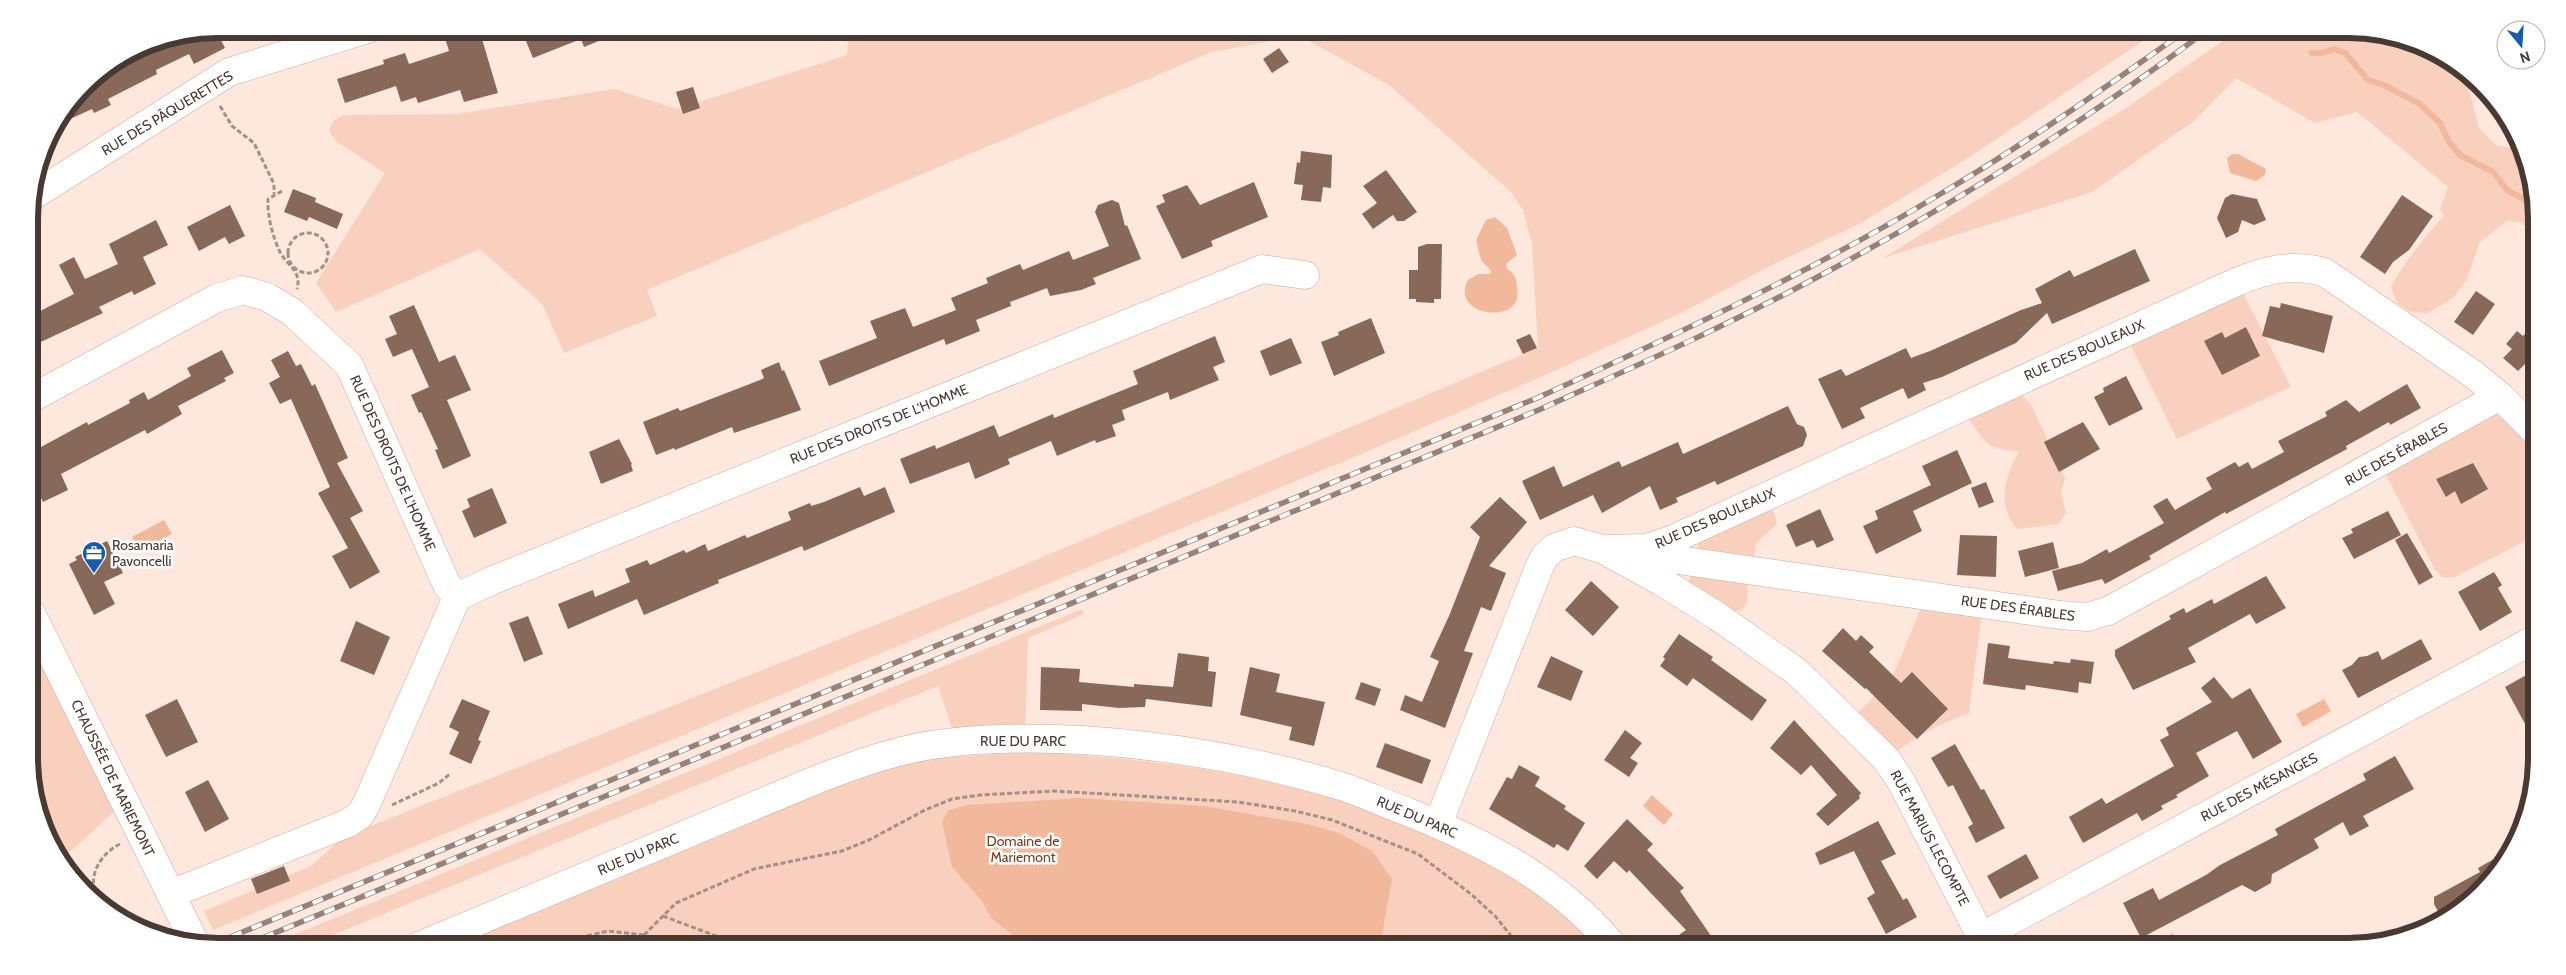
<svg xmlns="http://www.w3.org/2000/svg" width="2566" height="975" viewBox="0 0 2566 975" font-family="Cabin,sans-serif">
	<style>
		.green { fill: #f9d0bd }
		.water { fill: #f2b89c }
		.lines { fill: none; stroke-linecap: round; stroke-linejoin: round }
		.stream { stroke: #f2b89c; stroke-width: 6 }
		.building { fill: #886859 }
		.minor-casing { stroke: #cfab9b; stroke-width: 29 }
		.path { stroke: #a39088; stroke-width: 3; stroke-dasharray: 5 2.5; stroke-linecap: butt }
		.minor { stroke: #fff; stroke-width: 28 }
		.rail-casing { stroke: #95827a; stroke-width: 5.5 }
		.rail { stroke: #fff; stroke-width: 4; stroke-dasharray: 11; stroke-linecap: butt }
		.labels { text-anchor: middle; stroke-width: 5; stroke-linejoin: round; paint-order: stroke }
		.street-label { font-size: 14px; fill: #483933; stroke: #fff }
		.poi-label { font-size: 14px; fill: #483933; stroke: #fff; text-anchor: start }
		.park-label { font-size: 14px; fill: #7a3d1e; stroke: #fff }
		.rim { fill: none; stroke: #483933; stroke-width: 6 }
	</style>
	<rect width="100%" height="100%" fill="#fee7dd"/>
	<path class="green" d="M849,29h1312l-196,131 -106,64 -87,41 -89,47 -133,61 -184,79 -1153,478 -9,-19 107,-45 32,-29 650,-259 545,-230 -6,-104 -9,-34 -13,-19 -121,-106 -89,-49 -88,16 -565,238 10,26 -93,37 -22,-49 -62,-55 -144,63 -20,-29 69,-110 -49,-32 -7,-10 4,-10 11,-6 113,-1 157,-25 63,20 170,-54z
		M2240,29h72l-3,3 32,7 8,-10 60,10 45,22 10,9 15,58 18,18 27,3 12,44v45l-14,-15 -15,-2 -27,21 -13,37 -14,19 -25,15 -18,-1 -13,-9 -6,-16c14,-27 33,-49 53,-71l-4,-7 8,-22 -91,-75 -42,11 -79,-45 -42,43 -102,71 -209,66 246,-152z
		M2241,289l50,98 -114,52 -53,-107z
		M2011,391l11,4 10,11 33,72 -4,15 5,20 -7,11 -42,5c-21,-24 -12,-52 2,-78 -32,-1 -35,-9 -51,-34z
		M2500,396l36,36 1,103 -82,42 -11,1 -9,-8 -55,-107z
		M1768,505l7,9 2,10 -21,19c0,13 -9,24 -9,37 0,9 3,19 -3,27 -10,14 -47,-13 -59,-19 2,-8 7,-11 9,-18 5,-12 1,-23 7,-35z
		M1926,596l57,8 -14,109c-31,12 -57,24 -82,47l-39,-38 43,-42z
		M1082,609l2,5 -56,24 -3,100 -68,5 -19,-57 -632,260h-39z
		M31,613l94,189 -53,48 -13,7 -11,-16 -16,-47z
		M1025,752c94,4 185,14 276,38 20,5 40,8 59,15 38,14 77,33 113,52 45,23 89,49 121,89h-1141l421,-176 58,-12z"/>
	<path class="water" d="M2232,154h6l28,15 -1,6 -9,6 -26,-8 -3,-15z
		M1495,217l12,11 10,27 -11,9 1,5c8,4 10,10 10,19 1,5 1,11 -2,15 -11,19 -64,9 -47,-23l10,-6h12l1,-3 -10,-11 -5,-20 10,-20z
		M164,520l8,14 -32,17 -8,-14z
		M2324,699l7,12 -28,16 -7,-13z
		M1652,795l21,19 -9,11 -21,-19z
		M1079,798l125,8 103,18 32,9 33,18 20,28 -12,67h-353l-36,-28 -9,-17 -30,-34 -10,-46 6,-10 18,-6z
		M2173,933l7,13h-30z"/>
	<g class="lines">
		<path class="stream" d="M2312,53h10l12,-4 11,4 23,27 16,5 36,19 20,19 9,19 11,13 33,17 14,18 17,9 12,12"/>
	</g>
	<path class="building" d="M215,29l10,19 -31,16 -5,-10 -33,16 1,4 -49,25 3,6 -17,8 -2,-4 -39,18 40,-51 36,-15 -3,-6 20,-12z
		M479,29l19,64 -34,9 -4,-12 -42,13 -2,-6 -15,5 -5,-16 -51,17 -8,-24 47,-15 -1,-4 22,-7 4,11 40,-13 -4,-13z
		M521,29h107l-44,18 -3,-8 -48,19z
		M1279,48l10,14 -17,11 -9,-14z
		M693,87l7,21 -17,6 -7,-22z
		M1301,151l31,4 -1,33 -8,-1 -2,15 -20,-2 2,-15 -9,-1 3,-22 3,1z
		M1386,170l31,42 -13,9h-7l-4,-6 -20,14 -11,-15 15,-11 -14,-17z
		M1254,182l14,35 -57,24 2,5 -31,13 -26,-53 9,-4 -3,-7 25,-10 13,20z
		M293,189l23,9 -1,4 28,12 -6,15 -28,-12 -2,4 -23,-9z
		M2232,194l25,5 9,21 -12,5 -12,-5 -4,12 -12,6 -9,-20 8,-20z
		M2402,195l31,21 -24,34 -16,12 -8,12 -25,-17z
		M1112,200l7,3 6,23 2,-1 14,34 -48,19 3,6 -15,6 -31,6 -3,-8 -37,14 1,4 -35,14 4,11 -34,14 -2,-6 -115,47 -10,-25 58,-23 -7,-17 35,-13 8,19 43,-17 -5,-12 37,-15 -2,-5 34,-14 3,6 46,-19 4,9 36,-14 -14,-34 3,-7z
		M230,205l15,31 -16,8 -4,-7 -26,14 -12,-24z
		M156,220l12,25 -25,12 13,27 -22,11 -2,-4 -33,16 4,6 -73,34v-31l44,-22 -15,-29 15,-8 11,22 33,-15 -9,-20z
		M1427,244h15l-1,55h-7v4l-18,-1v-3h-7v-29h9v-23z
		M2135,249l15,32 -98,43 -5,-11 -31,30 -74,34 -19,6 3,7 -18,9 -5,-11 -43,20 5,10 -23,11 -24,-50 23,-10 5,7 60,-28 5,10 19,-7 91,-41 21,-7 -7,-14 35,-19 4,7z
		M2476,291l19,13 -22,31 -19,-13z
		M2281,303l52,13 -9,37 -62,-17 8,-30 10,2z
		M414,305l25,57 16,-7 16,35 -24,10 24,56 -28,13 -8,-19 3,-1 -17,-37 -2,1 -8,-18 18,-8 -17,-38 -19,8 -8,-18 12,-5 -8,-18z
		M1371,318l14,35 -51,23 -13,-34 18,-7 -1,-3z
		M2536,321v49l-9,-8 -9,9 -15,-13 9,-9 -6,-5 11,-13 6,5z
		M2246,327l14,29 -38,19 -18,-34 18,-9 3,6z
		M1530,334l7,14 -14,6 -7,-14z
		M1215,336l10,26 -12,5 6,13 -49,20 -2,-8 -46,18 3,10 -13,5 4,11 -20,7 -1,-3 -38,16 -6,-15 -43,18 2,5 -35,15 -6,-17 -59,22 -10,-25 35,-14 1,4 58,-24 5,12 54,-23 1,4 84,-34 -5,-13z
		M1291,338l11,25 -32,13 -10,-25z
		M222,350l12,23 -10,5 2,3 -48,25 4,8 -35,20 -2,-4 -84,44 7,16 -25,12 -12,-25 -1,-24 57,-31 1,3 42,-22 -1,-3 15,-8 4,8 43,-24 -4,-8z
		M288,351l8,15 5,-2 11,22 3,-2 33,74 -11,5 26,48 -13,7 30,54 -30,17 -18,-33 16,-8 -30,-55 12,-6 -39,-88 -11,5 -11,-21 11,-6 -9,-17z
		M779,362l3,9 2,-1 17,40 -67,23 -2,-6 -57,23 -1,-2 -18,7 -13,-33 35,-14 2,3 80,-31 4,-2 -3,-8z
		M2126,376l17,33 -34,17 -15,-29 10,-5 -1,-4z
		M2407,384l14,24 -31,17 -1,-3 -43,24 1,3 -121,65 -1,-2 -76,44 2,3 -46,25 -3,-5 -44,12 -6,-20 30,-8 25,-14 2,4 55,-30 -11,-17 14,-8 8,12 37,-21 -6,-11 29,-16 4,5 9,-5 4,7 32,-17 -6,-11 49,-25 -2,-4 21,-12 13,12z
		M1788,406l9,18 7,3 3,8 -4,11 -86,39 -2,-4 -39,17 2,4 -18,8 -10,-24 -48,27 -9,-18 -53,25 -18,-39 32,-15 9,21 56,-26 3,6 56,-25 5,12z
		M2083,422l17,27 -41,23 -15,-30z
		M619,439l13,25 -1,1 2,6 -32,13 -12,-32z
		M1957,450l15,33 -59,28 9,20 -46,23 -13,-28 15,-7 -3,-8 56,-26 -9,-19z
		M2473,463l15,26 -27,15 -6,-13 -9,6 -10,-18z
		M1986,482l8,20 -15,6 -8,-20z
		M860,487l4,9 21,-9 10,25 -91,39 -2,-5 -84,34 1,3 -75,32 -7,-16 -69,30 -10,-25 35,-14 2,7 35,-15 -5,-13 22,-9 3,5 34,-15 2,3 19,-9 3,7 37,-16 2,3 44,-18 -3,-8 22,-9 1,3 13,-4z
		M492,488l15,35 -33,15 -12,-27 8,-4 -3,-8z
		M1500,497l27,25 -38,44 17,7 -15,38 -10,-4 -17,44 9,2 -28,75 -45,-18 5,-15 17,7 17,-41 -9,-4 19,-41 31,-79 -10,-10z
		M1820,509l14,31 -17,8 -4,-8 -17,7 -10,-22z
		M2388,511l13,24 -47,24 -12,-21 11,-5 -2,-4z
		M2407,533l26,44 -14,8 -24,-45z
		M1960,535l37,1 -1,41 -39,-2z
		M107,541l16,32 -19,9 11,22 -21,11 -25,-51 8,-4 -2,-3z
		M2053,542l6,26 -34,9 -7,-26z
		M2494,572l8,13 -4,3 14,24 -32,19 -22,-39z
		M2266,576l20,32 -30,16 -6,-10 -62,34 8,14 -63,28 -18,-34v-6l56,-31 -2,-3 15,-8 2,5 26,-14 2,5z
		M1591,581l28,26 -26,29 -28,-26z
		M528,616l15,38 -19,8 -15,-39z
		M356,621l34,16 -16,38 -34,-14z
		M1843,628l13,13 5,-6 13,12 -5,5 32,31 11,-11 36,37 -31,30 -51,-51 -1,1 -43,-38z
		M1679,634l34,23 -2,3 56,40 -15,21 -59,-43 -6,8 -27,-20 5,-7 -2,-2z
		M2421,639l11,20 -74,39 -16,-28 10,-5 7,-8 8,-1 11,-5 4,9z
		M1988,643l22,3 -2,12 45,6 1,-3 16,2 1,-4 23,3 -3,22 -12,-2 -1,11 -52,-8 -1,5 -42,-6z
		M1178,653l31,4 -1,14 8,1 -4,35 -66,-8 -1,8 -26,1 -37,-4v7l-42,-1 1,-43 39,2 -1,13 55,5v-3l39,3z
		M1551,656l32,15 -12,30 -34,-14z
		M1250,667l30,7 -4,18 49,10 -11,44 -25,-6 3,-13 -52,-12z
		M2537,669v77l-32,-59z
		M2214,677l18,22 18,-11 32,54 -29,17 -16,-28 -41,22 13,23 -33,19 2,2 -17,9 2,3 -21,12 -5,-8 -54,30 -14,-26 33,-19 4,6 68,-38 -14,-26 9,-5 -3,-7 46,-26 -11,-14z
		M1361,682l20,7 -6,17 -20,-7z
		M177,699l21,43 -32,15 -21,-42z
		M462,699l28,12 -12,29 3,1 -10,23 -22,-10 10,-22 -10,-5z
		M1794,720l67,73 -2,3 1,2 -32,28 -12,-12 21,-19 -26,-30 -10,10 -31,-27z
		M1625,730l17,13 -12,15 8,5 -9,14 -25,-17z
		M1385,743l46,17 -9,24 -46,-17z
		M1955,744l26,46 3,-1 21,39 -29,15 -8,-16 5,-3 -20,-39 -5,2 -17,-29z
		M2395,756l19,33 -51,27 6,10 -19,10 -7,-14 -29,17 5,9 -47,26 -1,9 -16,9 -13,-7 -101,53 -18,-35 30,-15 6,12 47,-25 14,-10 58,-30 -3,-6 91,-49 -3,-6z
		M1519,765l21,12 -5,9 31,20 -2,3 21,14 -17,28 -11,-7 -3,4 -65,-39 18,-32 5,2z
		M208,780l21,39 -24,13 -20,-40z
		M1627,819l26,25 -6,6 37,38 -4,3 38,55h-55l23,-16 -57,-60 -2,3 -13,-12 -17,18 -13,-13z
		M1878,821l18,33 -15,7 22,39 4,-2 10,19 -31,17 -19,-36 8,-5 -21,-42 -34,14 -5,-12z
		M2510,850l-12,22 -35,35 -21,12 -8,-15v-7l46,-25 -2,-4z
		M2026,854l13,24 -39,21 -13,-23z
		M284,866l6,15 -33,13 -6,-15z"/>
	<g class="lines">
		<g class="minor-casing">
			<path id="minor" d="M31,197l198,-125 139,-43
				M30,399l187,-101 26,-8 24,7 25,15 57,53 98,220 10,12
				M1602,549l44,-1 25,-8 563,-257c30,-13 58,-20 90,-11l149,102 27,22 36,36
				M1637,554l423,61 27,2 21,-6 392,-215
				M31,613l164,330
				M1438,824l101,-256 6,-12 9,-8 20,-7 28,8 60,33 55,34 80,56 90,88 15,23 84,163
				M171,894l177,-71 12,-8 6,-10 91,-208 34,-16 771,-312 43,6
				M1982,936l555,-298
				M419,946l399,-167c42,-16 83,-31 128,-36 124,-14 279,7 398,44 21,7 42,17 64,25 77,31 151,68 205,134"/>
		</g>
		<path class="path" d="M220,106l12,20 22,17 20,41v10
			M282,191l-14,8c-1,16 5,39 12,53 7,14 22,18 17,37
			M288 253a20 20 0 1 1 40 0a20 20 0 1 1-40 0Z
			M392,805l47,-22 12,-10
			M120,844c-21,10 -37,38 -18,59 9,10 28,13 40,17
			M663,916l53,20 17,10
			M124,920h15
			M644,935l32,-32 78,-34 88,-18 27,-11 56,-30 27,-11 28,-4 74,-4 184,11 57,9 37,9 86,34 53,40 25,23 23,29
			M559,946l23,-9 26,-6 36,4 5,11"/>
		<use href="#minor" class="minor"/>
		<g class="rail-casing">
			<path id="rail" d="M211,945l1326,-547c136,-62 272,-125 400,-202 87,-51 169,-109 251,-167
				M243,946l1298,-537c90,-41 181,-81 269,-128 138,-73 273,-158 399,-252"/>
		</g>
		<use href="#rail" class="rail"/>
	</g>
	<defs>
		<g id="office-pin" transform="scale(1.25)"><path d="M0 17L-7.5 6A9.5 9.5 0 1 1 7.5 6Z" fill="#185bab" stroke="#fff"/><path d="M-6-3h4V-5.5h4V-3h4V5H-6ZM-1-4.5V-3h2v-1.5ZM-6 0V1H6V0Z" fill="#fff"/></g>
	</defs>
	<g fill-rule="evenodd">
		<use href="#office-pin" x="94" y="553"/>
	</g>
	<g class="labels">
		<g class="street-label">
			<text transform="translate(167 113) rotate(-31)" y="5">RUE DES PÂQUERETTES</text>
			<text transform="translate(2084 350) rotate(-24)" y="5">RUE DES BOULEAUX</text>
			<text transform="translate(879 424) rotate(-22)" y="5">RUE DES DROITS DE L'HOMME</text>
			<text transform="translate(2396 454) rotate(-29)" y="5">RUE DES ÉRABLES</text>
			<text transform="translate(393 463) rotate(66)" y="5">RUE DES DROITS DE L'HOMME</text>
			<text transform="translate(1715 518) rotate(-24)" y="5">RUE DES BOULEAUX</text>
			<text transform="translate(2018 608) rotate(8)" y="5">RUE DES ÉRABLES</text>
			<text x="1023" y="746">RUE DU PARC</text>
			<text transform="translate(113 778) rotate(64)" y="5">CHAUSSÉE DE MARIEMONT</text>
			<text transform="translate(2259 787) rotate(-28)" y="5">RUE DES MÉSANGES</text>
			<text transform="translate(1417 817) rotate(23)" y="5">RUE DU PARC</text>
			<text transform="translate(1930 838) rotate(62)" y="5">RUE MARIUS LECOMPTE</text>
			<text transform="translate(638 854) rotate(-23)" y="5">RUE DU PARC</text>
		</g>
		<g class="poi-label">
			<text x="112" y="550">Rosamaria<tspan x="112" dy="16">Pavoncelli</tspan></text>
		</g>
		<g class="park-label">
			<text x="1023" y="846">Domaine de<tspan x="1023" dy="16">Mariemont</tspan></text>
		</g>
	</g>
	<path d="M0 0H2566V975H0ZM218 38H2348A180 180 0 0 1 2528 218V758A180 180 0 0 1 2348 938H218A180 180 0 0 1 38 758V218A180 180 0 0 1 218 38Z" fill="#fff" fill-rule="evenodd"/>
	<path class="rim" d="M218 38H2348A180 180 0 0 1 2528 218V758A180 180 0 0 1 2348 938H218A180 180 0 0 1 38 758V218A180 180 0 0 1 218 38Z"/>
	<g transform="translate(2521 45) rotate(162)"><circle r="24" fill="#ffffff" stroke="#b6b0ad"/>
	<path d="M0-4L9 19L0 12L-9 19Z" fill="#185bab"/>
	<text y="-8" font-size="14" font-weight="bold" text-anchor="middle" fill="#483933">N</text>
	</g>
</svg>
